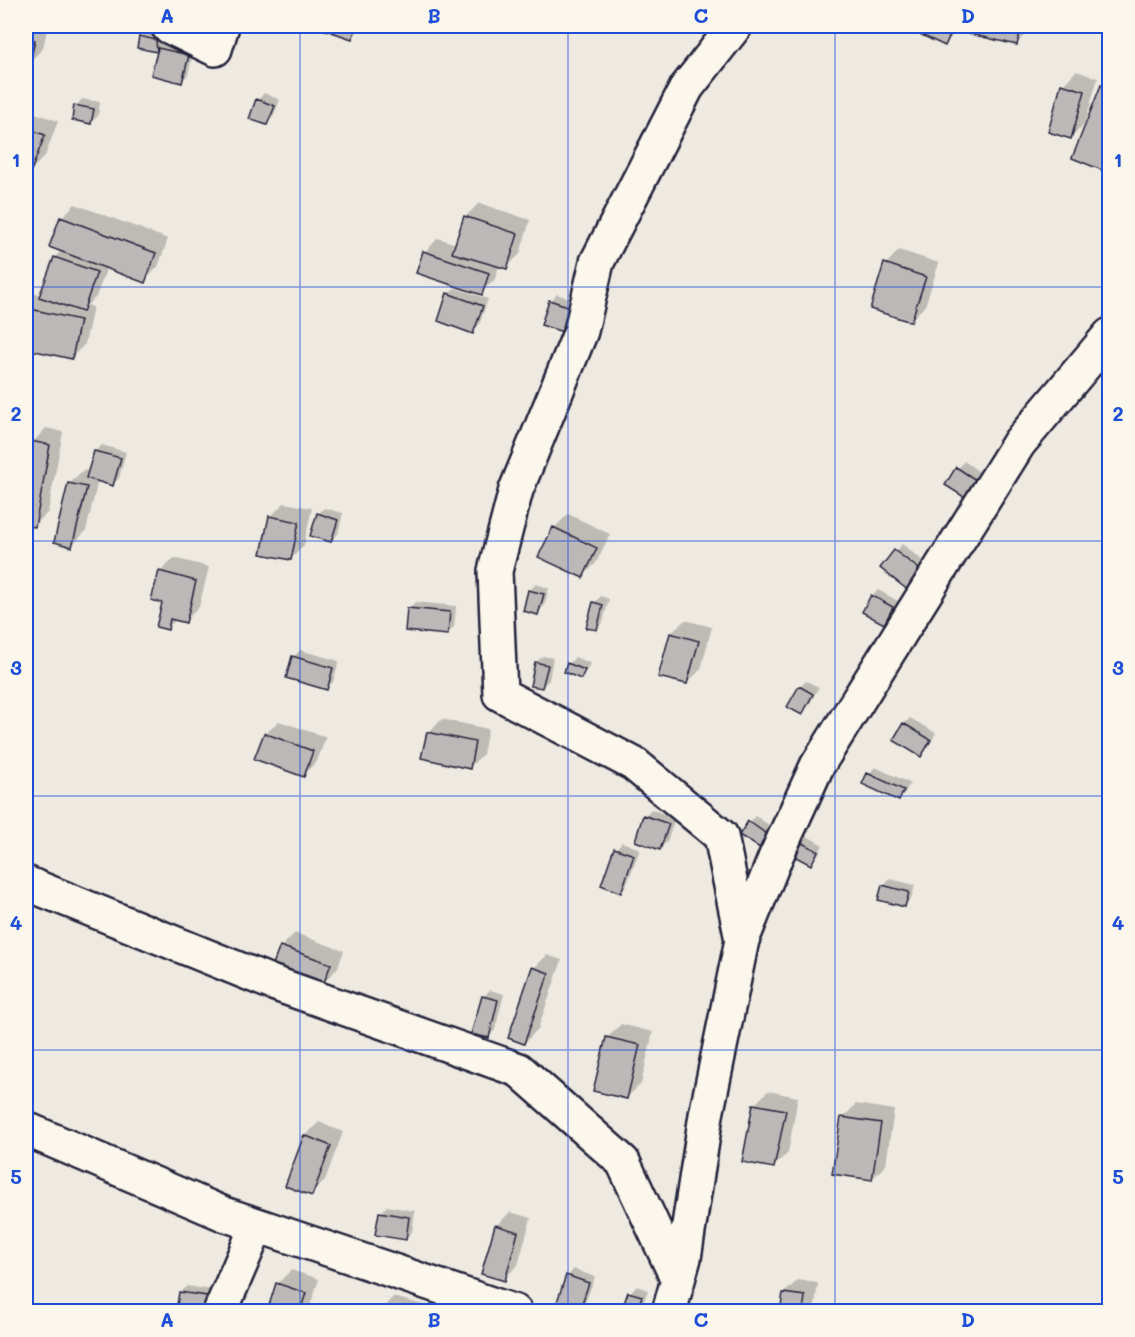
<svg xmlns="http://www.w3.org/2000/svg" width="1135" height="1337" viewBox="0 0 1135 1337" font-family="Mali,sans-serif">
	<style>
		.shadow { fill: #0003 }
		.building { fill: #bcb8b8; stroke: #22223b; stroke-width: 1.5 }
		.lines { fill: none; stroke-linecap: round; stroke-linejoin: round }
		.minor-casing { stroke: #22223b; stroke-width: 38 }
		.minor { stroke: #fbf7ec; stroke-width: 33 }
		.grid { fill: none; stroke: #1d4ed8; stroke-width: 1.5; stroke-opacity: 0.55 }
		.neatline { fill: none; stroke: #1d4ed8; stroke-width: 2 }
		.grid-label { font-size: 20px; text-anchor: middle; font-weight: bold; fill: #1d4ed8 }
	</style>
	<rect width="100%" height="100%" fill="#eeeae2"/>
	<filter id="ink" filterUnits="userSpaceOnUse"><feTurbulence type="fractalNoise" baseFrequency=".0167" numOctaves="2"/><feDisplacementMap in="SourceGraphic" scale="12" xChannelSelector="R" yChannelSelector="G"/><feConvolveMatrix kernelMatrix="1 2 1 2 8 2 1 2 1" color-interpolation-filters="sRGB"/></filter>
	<g filter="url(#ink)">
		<path class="shadow" d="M26,26h22l-5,22 -13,14 -4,-1z
			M318,26h46l-12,11z
			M917,26h44l-16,18 -30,-14z
			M973,26h58l-1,4 -14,14 -44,-12z
			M147,31l15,2 1,12 3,-3 28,7 -6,26 -7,6 -28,-7 7,-27 -3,3 -16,-13z
			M1076,71l22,7 -13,45 -14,14 -8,-52z
			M1110,78v92l-1,1 -35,-14 28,-72z
			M264,93l16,7 -7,17 -6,7 -9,-24z
			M82,99l18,3 -2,14 -7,6 -15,-16z
			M26,110l32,11 -13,35 -14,14 -5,-2z
			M479,203l51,17 -10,34 -14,14 -7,-2 -4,13 -14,14 -56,-41 13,-14 18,6 9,-27z
			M75,204l93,35 -10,28 -14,14 -37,-14 -11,30 -9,8 6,2 -8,37 -14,14 -45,-11v-52l3,-3 13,3 13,-38 7,-7 -1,-32z
			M899,250l40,13 -14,43 -14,14 -25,-56z
			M455,288l33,11 -9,26 -7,7 -24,-38z
			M557,294l22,8 -7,23 -21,-24z
			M46,428l17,4 -15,80 -14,14 -8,-2v-45l7,-37z
			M102,445l24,7 -7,26 -6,6 -15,-4 -12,51 -14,14 -2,-62 13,-13 6,1 6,-20z
			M964,461l17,12 -17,22 -17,-11z
			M284,503l28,5 -8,37 -13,14 -21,-42z
			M324,508l19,5 -5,21 -7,6 -13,-26z
			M568,514l42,20 -14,29 -13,13 -29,-48z
			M902,544l26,21 -13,17 -33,-14z
			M174,558l35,9 -10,40 -14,14 -8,-2 -10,9 -7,-56z
			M536,584l13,4 -5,18 -6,7 -9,-22z
			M878,590l20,11 -8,14 -6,7 -12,-26z
			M601,596l8,3 -6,23 -6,7 -3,-26z
			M415,602l41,4 -2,21 -6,6 -39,-24z
			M685,620l27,7 -11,42 -14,14 -16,-50z
			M300,650l39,11 -6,21 -6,6 -33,-31z
			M543,656l10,2 -4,22 -7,7 -6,-25z
			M575,657l15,6 -3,7 -6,7 -12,-13z
			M806,681l13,6 -11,20 -7,7 -1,-27z
			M910,718l26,15 -9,16 -6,6 -17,-31z
			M442,719l46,10 -5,25 -13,13 -42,-34z
			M279,721l47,16 -9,24 -14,14 -38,-41z
			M875,767l35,16 -5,10 -7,6 -34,-16 5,-9z
			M651,809l24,9 -8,24 -7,6 -15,-32z
			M755,816l22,14 -15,18 -13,-26z
			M805,835l18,10 -6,12 -7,6 -11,-21z
			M622,842l18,7 -13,35 -7,7 -4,-42z
			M890,879l25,6 -4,14 -6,6 -21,-20z
			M295,933l49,18 -7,18 -14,14 -42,-36z
			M547,955l15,5 -24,69 -14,14 10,-75z
			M490,990l14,4 -9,36 -7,7 -5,-40z
			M621,1024l32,8 -12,52 -14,13 -20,-59z
			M768,1091l30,6 -10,56 -14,13 -20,-61z
			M856,1104l38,6 -8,55 -14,14 -29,-61z
			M319,1122l24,10 -18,48 -14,14 -6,-58z
			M387,1206l28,5 -3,21 -7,7 -25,-26z
			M510,1212l21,6 -13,47 -14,14 -8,-53z
			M574,1269l21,8 -12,31 -3,4h-12v-36z
			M291,1270l28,9 -11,33h-40l9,-28z
			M798,1280l20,3 -4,29h-32l2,-19z
			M187,1286l25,4 -3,22 -29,-20z
			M636,1286l12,4 -8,22h-17l7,-19z
			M393,1297l31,8 -1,7h-44z"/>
		<path class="building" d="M314,26h43l-5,13z
			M915,26h39l-9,20 -32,-15z
			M972,26h50l-5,19 -47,-11z
			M139,36l17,4 1,12 -20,-4z
			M26,38l9,2 -5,23 -4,-1z
			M158,48l31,7 -7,28 -31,-8z
			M1061,84l24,7 -14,48 -23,-7z
			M1101,85l9,3 -1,85 -37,-15z
			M256,99l19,7 -8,19 -18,-6z
			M74,105l20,4 -3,15 -19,-4z
			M26,128l19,7 -14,36 -5,-2z
			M464,216l54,18 -11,35 -55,-16z
			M60,217l96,36 -11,30 -96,-36z
			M423,251l66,22 -7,22 -66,-22z
			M54,257l43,15 -14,40 -44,-15z
			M884,263l42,14 -15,45 -41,-13z
			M447,293l36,13 -10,28 -35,-13z
			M549,300l25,8 -8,25 -25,-8z
			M26,308l54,12 -8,39 -46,-10z
			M31,441l19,4 -15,82 -9,-1v-55z
			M94,451l27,7 -8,28 -27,-8z
			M956,467l20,13 -12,17 -19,-12z
			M68,483l19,4 -15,60 -18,-5z
			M317,513l21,7 -7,22 -21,-6z
			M269,516l30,6 -8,38 -30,-6z
			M553,527l44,21 -14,30 -45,-21z
			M894,550l29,22 -14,19 -29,-23z
			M159,571l37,10 -10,42 -16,-4 -2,11 -12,-3 6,-24 -11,-3z
			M528,590l16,4 -6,21 -15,-4z
			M871,595l22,12 -9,17 -22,-12z
			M593,602l10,3 -6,25 -11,-2z
			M407,608l43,4 -2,23 -43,-4z
			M670,633l29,8 -12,43 -29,-7z
			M292,656l41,12 -6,22 -41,-12z
			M535,662l13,3 -6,23 -12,-2z
			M567,663l18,7 -4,9 -17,-7z
			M799,686l14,8 -11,21 -15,-8z
			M903,723l28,17 -10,17 -28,-17z
			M427,732l48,10 -5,27 -49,-11z
			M264,733l49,18 -9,26 -50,-18z
			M867,773l37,17 -5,11 -37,-17z
			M643,815l26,9 -9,26 -25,-9z
			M748,821l23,16 -8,13 -24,-15z
			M798,841l20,10 -7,14 -21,-11z
			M614,848l20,7 -13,38 -20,-8z
			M882,885l27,7 -4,15 -27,-7z
			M280,946l51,18 -8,21 -51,-18z
			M532,967l17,6 -25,71 -16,-6z
			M482,996l16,4 -9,38 -18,-4z
			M606,1037l34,8 -13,54 -34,-8z
			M753,1104l33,6 -12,58 -32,-6z
			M841,1117l40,6 -9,57 -40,-6z
			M304,1135l27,11 -19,50 -27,-10z
			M379,1212l30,5 -3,23 -31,-5z
			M495,1225l23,7 -13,49 -24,-7z
			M566,1275l23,8 -10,29h-16l-8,-4z
			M276,1283l30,10 -6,19h-33z
			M179,1292l28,4 -3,16h-28z
			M628,1292l14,4 -5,16h-16z
			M783,1293l22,3 -2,16h-23z"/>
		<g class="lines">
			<g class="minor-casing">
				<path id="minor" d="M168,26l47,23 7,-23
					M26,883l247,100 246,87 104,92 55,118
					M742,940l34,-84 41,-90 202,-323 91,-108
					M26,1129l198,85 291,98
					M220,1312l37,-86
					M669,1312l15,-54 22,-143 36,-175 -21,-104 -87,-72 -134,-70 -5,-123 21,-81 65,-159 16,-69 90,-175 48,-61"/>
			</g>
			<use href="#minor" class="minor"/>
		</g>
	</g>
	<path class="grid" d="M300,26v1286M568,26v1286M835,26v1286M26,287h1084M26,541h1084M26,796h1084M26,1050h1084"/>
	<rect width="1135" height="1337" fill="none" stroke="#fbf7ec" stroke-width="66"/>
	<rect x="33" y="33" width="1069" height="1271" class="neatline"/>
	<g class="grid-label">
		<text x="167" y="23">A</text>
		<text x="434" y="23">B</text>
		<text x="701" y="23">C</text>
		<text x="968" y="23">D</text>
		<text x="16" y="167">1</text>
		<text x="1118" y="167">1</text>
		<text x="16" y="421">2</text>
		<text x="1118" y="421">2</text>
		<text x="16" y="675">3</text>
		<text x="1118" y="675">3</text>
		<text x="16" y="930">4</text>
		<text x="1118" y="930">4</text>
		<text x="16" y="1184">5</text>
		<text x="1118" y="1184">5</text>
		<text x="167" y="1327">A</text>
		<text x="434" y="1327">B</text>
		<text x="701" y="1327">C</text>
		<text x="968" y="1327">D</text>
	</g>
</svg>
